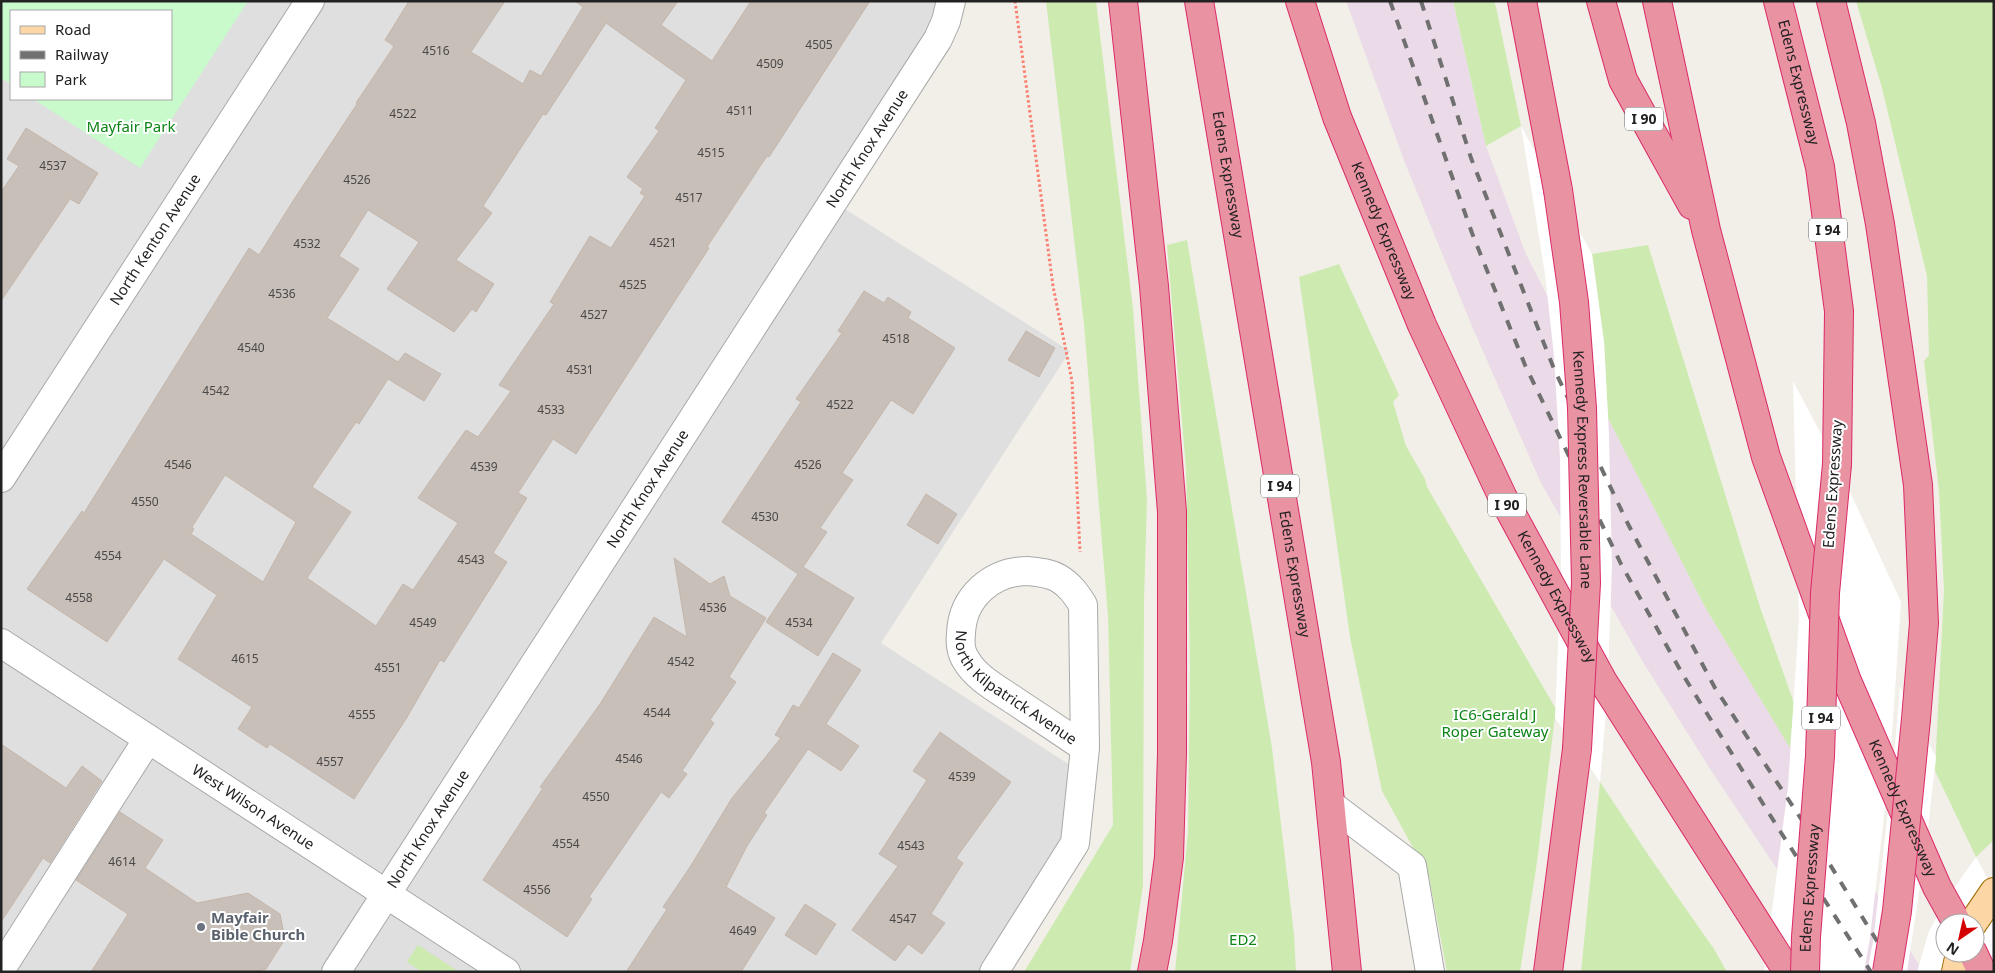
<svg xmlns="http://www.w3.org/2000/svg" width="1995" height="973" viewBox="0 0 1995 973" font-family="'Noto Sans',sans-serif">
	<style>
		.residential { fill: #e0dfdf; fill-rule: evenodd }
		.industrial { fill: #ebdbe8 }
		.grass { fill: #cdebb0 }
		.park { fill: #c8facc }
		.pier { fill: #fff; fill-rule: evenodd }
		.building { fill: #c7bfb8; stroke: #c4b6ab; fill-rule: evenodd }
		.lines { fill: none; stroke-linecap: round; stroke-linejoin: round }
		.minor-casing { stroke: #a9a9a9; stroke-width: 30 }
		.major-casing { stroke: #a06b00; stroke-width: 30 }
		.highway-casing { stroke: #dc2a67; stroke-width: 30 }
		.path { stroke: #fa8072; stroke-width: 3; stroke-dasharray: 2.5 2.5; stroke-linecap: butt }
		.minor { stroke: #fff; stroke-width: 28 }
		.major { stroke: #fcd6a4; stroke-width: 28 }
		.highway { stroke: #e892a2; stroke-width: 28 }
		.rail { stroke: #707070; stroke-width: 4; stroke-dasharray: 10 10; stroke-linecap: butt }
		.highway-bridge-casing { stroke: #dc2a67; stroke-width: 30; stroke-linecap: butt }
		.highway-bridge { stroke: #e892a2; stroke-width: 28 }
		.worship-dot { fill: #6b7280; stroke: #fff; stroke-width: 2 }
		.labels { text-anchor: middle; stroke-width: 4; stroke-linejoin: round; paint-order: stroke }
		.number-label { font-size: 12px; fill: #4b4948 }
		.shield { fill: #fff; stroke: #646464; stroke-width: 1 }
		.shield-label { font-size: 14px; font-weight: bold; fill: #222 }
		.street-label { font-size: 15px; fill: #222; stroke: #fff }
		.park-label { font-size: 15px; fill: #0c8416; stroke: #fff }
		.worship-label { font-size: 15px; font-weight: bold; fill: #5b616d; stroke: #fff; text-anchor: start }
	</style>
	<rect width="100%" height="100%" fill="#f2efe9"/>
	<path class="residential" d="M1,1h958l-119,205 230,145 -189,292 195,126 -9,75 -80,128h-986zM11,11h160v88h-160z"/>
	<path class="industrial" d="M1346,1h107l33,145 40,108 179,353 76,124 142,241h-77l-134,-200 -71,-113 -101,-178 -69,-157 -66,-161z"/>
	<path class="grass" d="M1046,1h50l37,308 14,191 -3,102 -1,283 -13,87h-106l89,-147 -5,-209 -24,-292z
		M1453,1h41l2,6 25,119 -35,20z
		M1856,1h138v839l-18,17 -41,-86 9,-182 -5,-98 -15,-130 5,-6 -2,-79 -45,-188z
		M1187,240l85,508 22,186 2,38h-121l13,-140 2,-168 -4,-195 -19,-224z
		M1648,245l112,362 34,96 -4,45 -85,-141 -97,-189 -4,-76 -12,-88z
		M1339,264l60,131 -6,7 13,44 19,33 2,8 129,222 -19,153 -17,110h-73l-18,-95 -47,-86 -32,-154 -51,-360z
		M1600,782l49,74 65,93 13,23h-146z
		M418,945l41,27h-37l-15,-10z"/>
	<path class="park" d="M1,1h247l-108,167 -107,-69h138v-88h-160v73l-10,-6z"/>
	<path class="pier" d="M1521,126l71,128 12,88 5,93 3,131 -5,135 -7,81 -45,-64 6,-144 -1,-116 -6,-102 -9,-82z
		M1793,381l44,83 64,138 -11,161 -20,175 -6,34h-100l24,-185 11,-169z
		M1900,687l36,70 -10,89 -19,126h-40l6,-30 20,-173z
		M1976,857l18,34v81h-77l12,-41 23,-40zM1945,923h30v30h-30z"/>
	<path class="building" d="M409,1h96l-34,51 52,32 7,-14 11,6 42,-69 -8,-6h103l-17,24 51,36 39,-60h119l-101,156 -2,-1 -60,91 2,1 -133,206 -23,-15 -35,54 9,5 -34,55 14,9 -63,100 -4,-2 -34,59 -52,80 -84,-55 -3,4 -29,-19 14,-22 -74,-48 39,-64 -53,-36 -57,83 -80,-53 55,-78 2,2 165,-265 10,7 34,-54 64,-97 -1,-1 38,-57 -9,-6zM606,23l80,57 -31,48 4,3 -32,46 16,12 -3,4 5,3 -34,52 -21,-12 -40,66 4,2 -55,81 12,6 -33,46 -12,-7 -48,68 40,25 -45,67 -10,-6 -27,42 -69,-48 44,-66 -39,-25 44,-65 3,2 29,-45 36,22 17,-27 -36,-21 -7,9 -71,-44 32,-49 -20,-13 29,-46 51,32 -32,47 67,43 18,-23 4,3 18,-28 -38,-24 36,-47 -9,-7 60,-92 3,1zM225,475l71,47 -33,60 -72,-48 3,-5 -2,-2z
		M26,128l72,45 -19,31 -9,-5 -69,102v-109l18,-26 -12,-7z
		M864,291l20,12 4,-6 23,15 -3,6 47,30 -42,66 -22,-14 -49,73 11,7 -33,48 7,4 -24,35 51,31 -36,58 -52,-34 32,-48 -76,-52 79,-120 -5,-3 46,-66 -4,-2z
		M1026,331l29,17 -16,29 -31,-17z
		M926,494l31,20 -19,30 -31,-19z
		M674,558l36,26 14,-8 6,20 36,22 -37,59 7,5 -26,38 4,3 -32,48 5,3 -18,24 -8,-6 -72,105 3,2 -25,38 -84,-57 60,-92 -3,-1 60,-83 54,-87 33,20z
		M833,653l28,17 -35,54 33,22 -18,25 -33,-22 -44,64 3,2 -20,31 -21,41 49,31 -34,54h-115l41,-63 -4,-2 27,-40 42,-69 49,-60 -6,-3 18,-30 6,3z
		M940,732l71,50 -55,76 7,5 -32,51 14,9 -23,31 -14,-10 -13,17 -43,-31 46,-64 -19,-12 48,-74 -14,-9z
		M1,744l65,44 16,-22 20,15 -52,82 -7,-5 -42,64z
		M120,812l43,28 -18,28 52,35 51,-10 32,21 5,25 -19,30 -12,3h-163l37,-58 -52,-34z
		M805,904l31,20 -20,31 -31,-20z"/>
	<g class="lines">
		<g class="minor-casing">
			<g id="minor">
				<path id="s1" d="M1,478l309,-477"/>
				<path id="s2" d="M1,643l505,329"/>
				<path d="M1331,805l81,61 18,106"/>
				<path d="M1,969l147,-230"/>
				<path id="s3" d="M336,972l602,-933 8,-18 5,-20"/>
				<path id="s4" d="M994,972l81,-129 10,-95 -2,-143c-7,-11 -13,-20 -25,-27 -9,-5 -20,-6 -30,-7 -36,0 -66,26 -67,63 -1,8 0,19 5,26 10,18 33,30 49,41 24,16 47,31 70,47"/>
			</g>
		</g>
		<g class="major-casing">
			<path id="major" d="M1973,923l21,-31
				M1956,972l4,-19"/>
		</g>
		<g class="highway-casing">
			<g id="highway">
				<path d="M1123,1l31,285 18,226v241l-3,104 -11,84 -6,31"/>
				<path id="s5" d="M1199,1l127,761 21,210"/>
				<path id="s6" d="M1300,1l37,116 85,208 81,173 99,182 186,292"/>
				<path d="M1522,1l36,189"/>
				<path d="M1601,1l22,79 69,125"/>
				<path id="s7" d="M1657,1l49,229 60,227 81,224 90,206 20,36"/>
				<path id="s8" d="M1778,1l42,166 19,144 -2,153"/>
				<path d="M1831,1l30,122 19,101 38,261 6,138 -8,96"/>
				<path d="M1973,953l9,19"/>
				<path d="M1548,972l29,-223"/>
			</g>
		</g>
		<path class="path" d="M1015,1l38,285 19,95 8,171"/>
		<use href="#minor" class="minor"/>
		<use href="#major" class="major"/>
		<use href="#highway" class="highway"/>
		<path class="rail" d="M1390,1l82,232 53,132 96,199 62,111 97,156 91,141
			M1421,1l50,157 83,211 74,155 87,164 98,149 83,135"/>
		<g class="highway-bridge-casing">
			<g id="highway-bridge">
				<path id="s9" d="M1558,190l16,112 8,106 4,175 -9,166"/>
				<path id="s10" d="M1805,972l1,-35 14,-181 5,-163 12,-129"/>
				<path d="M1887,972l10,-61 19,-192"/>
			</g>
		</g>
		<use href="#highway-bridge" class="highway-bridge"/>
	</g>
	<circle class="worship-dot" cx="201" cy="927" r="5"/>
	<g class="labels">
		<g class="number-label">
			<text x="819" y="49">4505</text>
			<text x="436" y="55">4516</text>
			<text x="770" y="68">4509</text>
			<text x="740" y="115">4511</text>
			<text x="403" y="118">4522</text>
			<text x="711" y="157">4515</text>
			<text x="53" y="170">4537</text>
			<text x="357" y="184">4526</text>
			<text x="689" y="202">4517</text>
			<text x="663" y="247">4521</text>
			<text x="307" y="248">4532</text>
			<text x="633" y="289">4525</text>
			<text x="282" y="298">4536</text>
			<text x="594" y="319">4527</text>
			<text x="896" y="343">4518</text>
			<text x="251" y="352">4540</text>
			<text x="580" y="374">4531</text>
			<text x="216" y="395">4542</text>
			<text x="840" y="409">4522</text>
			<text x="551" y="414">4533</text>
			<text x="178" y="469">4546</text>
			<text x="808" y="469">4526</text>
			<text x="484" y="471">4539</text>
			<text x="145" y="506">4550</text>
			<text x="765" y="521">4530</text>
			<text x="108" y="560">4554</text>
			<text x="471" y="564">4543</text>
			<text x="79" y="602">4558</text>
			<text x="713" y="612">4536</text>
			<text x="423" y="627">4549</text>
			<text x="799" y="627">4534</text>
			<text x="245" y="663">4615</text>
			<text x="681" y="666">4542</text>
			<text x="388" y="672">4551</text>
			<text x="657" y="717">4544</text>
			<text x="362" y="719">4555</text>
			<text x="629" y="763">4546</text>
			<text x="330" y="766">4557</text>
			<text x="962" y="781">4539</text>
			<text x="596" y="801">4550</text>
			<text x="566" y="848">4554</text>
			<text x="911" y="850">4543</text>
			<text x="122" y="866">4614</text>
			<text x="537" y="894">4556</text>
			<text x="903" y="923">4547</text>
			<text x="743" y="935">4649</text>
		</g>
		<g class="shield">
			<rect x="1625" y="107.5" width="38" height="23" rx="4"/>
			<rect x="1809" y="218.5" width="38" height="23" rx="4"/>
			<rect x="1261" y="474.5" width="38" height="23" rx="4"/>
			<rect x="1488" y="493.5" width="38" height="23" rx="4"/>
			<rect x="1802" y="706.5" width="38" height="23" rx="4"/>
		</g>
		<g class="shield-label">
			<text x="1644" y="124">I 90</text>
			<text x="1828" y="235">I 94</text>
			<text x="1280" y="491">I 94</text>
			<text x="1507" y="510">I 90</text>
			<text x="1821" y="723">I 94</text>
		</g>
		<g class="street-label">
			<text dy="5" stroke="none"><textPath href="#s8" startOffset="84">Edens Expressway</textPath></text>
			<text dy="5" stroke="none"><textPath href="#s3" startOffset="980">North Knox Avenue</textPath></text>
			<text dy="5" stroke="none"><textPath href="#s5" startOffset="176">Edens Expressway</textPath></text>
			<text dy="5" stroke="none"><textPath href="#s6" startOffset="245">Kennedy Expressway</textPath></text>
			<text dy="5" stroke="none"><textPath href="#s1" startOffset="284">North Kenton Avenue</textPath></text>
			<text dy="5" stroke="none"><textPath href="#s9" startOffset="281">Kennedy Express Reversable Lane</textPath></text>
			<text transform="translate(1833 484) rotate(-86)" y="5">Edens Expressway</text>
			<text dy="5" stroke="none"><textPath href="#s3" startOffset="575">North Knox Avenue</textPath></text>
			<text dy="5" stroke="none"><textPath href="#s5" startOffset="581">Edens Expressway</textPath></text>
			<text dy="5" stroke="none"><textPath href="#s6" startOffset="650">Kennedy Expressway</textPath></text>
			<text dy="5" stroke="none"><textPath href="#s4" startOffset="641">North Kilpatrick Avenue</textPath></text>
			<text dy="5" stroke="none"><textPath href="#s2" startOffset="301">West Wilson Avenue</textPath></text>
			<text dy="5" stroke="none"><textPath href="#s7" startOffset="846">Kennedy Expressway</textPath></text>
			<text dy="5" stroke="none"><textPath href="#s3" startOffset="170">North Knox Avenue</textPath></text>
			<text dy="5" stroke="none"><textPath href="#s10" startOffset="84">Edens Expressway</textPath></text>
		</g>
		<g class="park-label">
			<text x="131" y="132">Mayfair Park</text>
			<text x="1495" y="720">IC6-Gerald J<tspan x="1495" dy="17">Roper Gateway</tspan></text>
			<text x="1243" y="945">ED2</text>
		</g>
		<g class="worship-label">
			<text x="211" y="923">Mayfair<tspan x="211" dy="17">Bible Church</tspan></text>
		</g>
	</g>
	<rect width="1995" height="973" fill="none" stroke="#222222" stroke-width="5"/>
	<rect x="10" y="10" width="162" height="90" fill="#ffffff" stroke="#a7a7a7"/>
	<rect x="20" y="26" width="25" height="8" fill="#fcd6a4" stroke="#a7a7a7"/>
	<text x="55" y="35" font-size="15" fill="#222222">Road</text>
	<rect x="20" y="51" width="25" height="8" fill="#707070" stroke="#a7a7a7"/>
	<text x="55" y="60" font-size="15" fill="#222222">Railway</text>
	<rect x="20" y="72" width="25" height="15" fill="#c8facc" stroke="#a7a7a7"/>
	<text x="55" y="85" font-size="15" fill="#222222">Park</text>
	<g transform="translate(1960 938) rotate(214)"><circle r="24" fill="#ffffff" stroke="#a7a7a7"/>
	<path d="M0-4L9 19L0 12L-9 19Z" fill="#d40000"/>
	<text y="-8" font-size="14" font-weight="bold" text-anchor="middle" fill="#222222">N</text>
	</g>
</svg>
